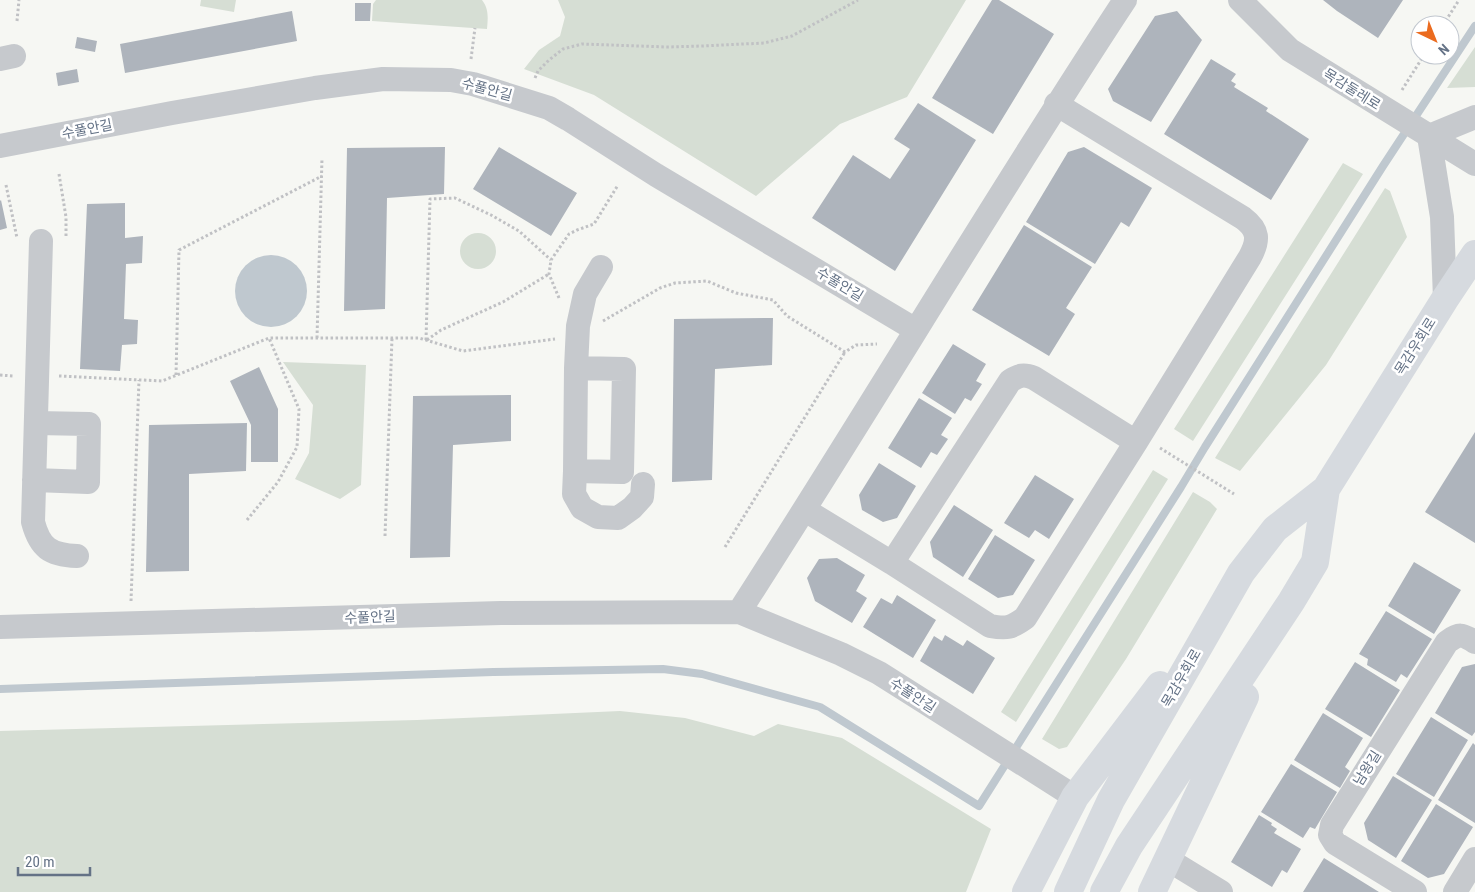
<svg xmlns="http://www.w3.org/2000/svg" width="1475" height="892" viewBox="0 0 1475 892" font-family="'Roboto Condensed','Noto Sans KR',sans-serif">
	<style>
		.green { fill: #d6ded4 }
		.water { fill: #bfc8cf }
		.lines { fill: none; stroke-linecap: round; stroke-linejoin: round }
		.stream { stroke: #bfc8cf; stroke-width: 8 }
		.building { fill: #aeb4bc }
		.path { stroke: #c0c1c4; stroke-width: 3; stroke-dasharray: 2.5 2.5; stroke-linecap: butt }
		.minor { stroke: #c6c9cd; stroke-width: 24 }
		.major { stroke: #d6dadf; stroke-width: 28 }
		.labels { text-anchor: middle; stroke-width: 5; stroke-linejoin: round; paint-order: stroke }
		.street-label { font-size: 14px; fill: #647286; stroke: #fff }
	</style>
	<rect width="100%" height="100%" fill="#f6f7f3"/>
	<path class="green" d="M201,0h35l-2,12 -34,-6z
		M376,0h106c7,9 6,18 5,29l-115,-8 1,-17z
		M558,0h408l-59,97 -67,27 -84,72 -162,-101 -70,-26 15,-19 21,-14 5,-19z
		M1475,47v40l-28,1z
		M1343,163l20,11 -170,267 -19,-12z
		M1385,188l5,3 17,46 -81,128 -86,106 -25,-13z
		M460 251a18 18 0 1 1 36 0a18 18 0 1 1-36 0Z
		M283,362l83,3 -5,120 -21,14 -45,-20 14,-26 4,-48z
		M1153,470l15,9 -152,243 -15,-10z
		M1193,492l17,10 7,7 -91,150 -59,88 -8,2 -17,-10z
		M620,711l65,7 69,18 24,-12 64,14 149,91 -25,63h-966v-161l417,-11z"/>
	<path class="water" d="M235 291a36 36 0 1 1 72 0a36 36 0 1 1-72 0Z"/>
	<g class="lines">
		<path class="stream" d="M0,689l493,-17 170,-3 39,5 118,33 159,99 202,-319 24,-40 178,-281 92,-140"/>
	</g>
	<path class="building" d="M992,0h7l55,34 -61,100 -61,-36z
		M1323,0h80l-25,38 -41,-27z
		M355,3h16l-1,18h-15z
		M292,11l5,30 -172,32 -5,-29z
		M1177,11l25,29 -51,82 -38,-21 -5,-12 47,-73z
		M77,37l20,4 -2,11 -20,-4z
		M1211,59l25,15 -5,7 5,3 -2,3 34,21 -2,3 43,28 -38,61 -107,-66z
		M77,69l2,13 -21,4 -2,-13z
		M918,103l58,37 -81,131 -83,-53 41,-63 37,24 20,-30 -16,-10z
		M445,147l-1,47 -57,4 -2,111 -41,2 3,-163z
		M499,147l78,46 -26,43 -78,-47z
		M1084,147l68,41 -23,39 -8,-5 -26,42 -69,-42 42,-70z
		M1,200l6,28 -7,2v-29z
		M125,203v35l18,-2 -1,27 -16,1 -2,55 14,1 -1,24 -15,1 -2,26 -40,-2 7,-165z
		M1024,225l68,42 -26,41 9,6 -26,42 -77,-46z
		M773,318l-1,47 -57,4 -3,111 -40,2 2,-163z
		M953,344l33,20 -10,17 6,3 -11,17 -6,-3 -10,16 -33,-21z
		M259,367l19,42v53h-27v-37l-21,-44z
		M511,395v46l-58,4 -3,112 -40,1 3,-162z
		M919,398l33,20 -11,17 7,4 -11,16 -6,-3 -10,16 -33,-20z
		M247,423l-1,48 -57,3v97l-43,1 3,-147z
		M1475,432v111l-50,-31z
		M879,463l37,23 -19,32 -14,4 -21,-12 -3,-15z
		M1035,475l39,24 -25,40 -14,-9 -6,8 -25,-15z
		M954,505l39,25 -30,47 -30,-20 -3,-15z
		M995,535l40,25 -22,35 -15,3 -30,-19z
		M837,558l28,17 -9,16 11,7 -15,25 -37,-22 -8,-23 12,-19z
		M1414,562l47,28 -27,44 -46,-28z
		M897,595l39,25 -23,38 -50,-31 18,-29 11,6z
		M1386,611l46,28 -25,39 -6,-4 -5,8 -29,-17 1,-6 -9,-5z
		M945,635l18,11 4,-6 28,18 -22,36 -53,-33 14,-25 8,5z
		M1355,662l45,28 -29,47 -46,-28z
		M1475,664v68l-3,4 -37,-23 27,-46z
		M1323,713l40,25 -18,29 5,4 -10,17 -46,-28z
		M1431,717l37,23 -34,57 -38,-23z
		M1473,743l2,2v78l-37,-23z
		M1291,764l46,28 -22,37 -5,-2 -7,11 -42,-26z
		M1393,776l39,24 -36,58 -28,-18 -4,-17z
		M1436,804l37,23 -29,47 -16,4 -27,-17z
		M1259,815l13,8 -1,2 6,4 -3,4 27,16 -14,24 -5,-3 -10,17 -41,-25z
		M1324,858l55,34h-76z"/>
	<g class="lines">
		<path class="path" d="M17,21l2,-21
			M1443,25l16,-25
			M471,59l4,-31
			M535,78l3,-7 11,-11 14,-11 19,-5 85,3 36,-1 61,-3 28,-7 66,-36
			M1402,90l22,-35
			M59,174l7,43v19
			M6,185l11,53
			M559,298l-10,-24 2,-14 18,-26 8,-4 17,-6 24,-39
			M603,321l57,-33 15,-5 32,-2 29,12 37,7 14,16 58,36 11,-7 21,-1
			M317,338l5,-180
			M426,340l4,-141 25,-1 36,17 28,16 32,29
			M427,340l14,-10 62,-28 46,-28
			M0,375l13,1
			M176,375l3,-125 143,-74
			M59,376l103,5 107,-43h150l44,13 92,-12
			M1160,448l74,46
			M247,520l31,-38 19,-35 2,-38 -30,-71
			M385,536l7,-198
			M725,547l120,-195
			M131,601l8,-221"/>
		<path class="minor" d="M1240,0l50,50 185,114
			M0,59l14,-3
			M0,146l172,-33 143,-25 68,-9 68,1 22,4 76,24 19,11 88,56 260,155
			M41,241l-8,281c7,26 17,33 44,34
			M601,267l-16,27 -7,32 -2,42 -1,103 -1,23 8,14 16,9 20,1 14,-10 10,-11 1,-13
			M1445,299l-3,-82 -13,-81 46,-19
			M575,471l47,1 2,-103 -48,-1
			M34,480l54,2 1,-58 -53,-1
			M805,510l87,53 98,63c17,3 21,2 35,-8l111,-176 114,-185c9,-17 9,-27 -7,-39l-187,-114
			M892,563l118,-182c9,-6 14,-7 24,-3l102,64
			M739,612c131,-203 253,-410 386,-612
			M0,627l501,-14 238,-1 102,42 38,19 196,124
			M1167,859l54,33
			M1415,892l-80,-49 -5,-8 2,-10 115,-183c12,-9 15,-8 28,0
			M1455,892l20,-33"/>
		<path class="major" d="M1026,892l49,-95 85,-112
			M1068,892l43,-92 130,-227 34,-44 51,-40 119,-190 30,-45
			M1104,892l25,-46 162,-244 24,-40 11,-73
			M1152,892l93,-195"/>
	</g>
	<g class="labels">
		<g class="street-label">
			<text transform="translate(487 89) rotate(15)" y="5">수풀안길</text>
			<text transform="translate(1352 89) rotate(32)" y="5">목감둘레로</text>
			<text transform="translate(87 129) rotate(-11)" y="5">수풀안길</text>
			<text transform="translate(840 284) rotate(31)" y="5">수풀안길</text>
			<text transform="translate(1415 346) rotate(-58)" y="5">목감우회로</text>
			<text transform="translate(370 617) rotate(-2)" y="5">수풀안길</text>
			<text transform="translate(1181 678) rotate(-60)" y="5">목감우회로</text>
			<text transform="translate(913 695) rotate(33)" y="5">수풀안길</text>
			<text transform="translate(1367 768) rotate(-58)" y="5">남왕길</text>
		</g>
	</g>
	<g transform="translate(1435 40) rotate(137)"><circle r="24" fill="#ffffff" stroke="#c1c7cf"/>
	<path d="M0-4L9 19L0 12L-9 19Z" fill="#eb6b1f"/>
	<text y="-8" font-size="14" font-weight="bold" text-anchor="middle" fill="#647286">N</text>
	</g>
	<path d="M18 867v8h72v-8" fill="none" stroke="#647286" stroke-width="2.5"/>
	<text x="25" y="867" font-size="15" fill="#647286" stroke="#ffffff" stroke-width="4" paint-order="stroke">20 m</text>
</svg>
